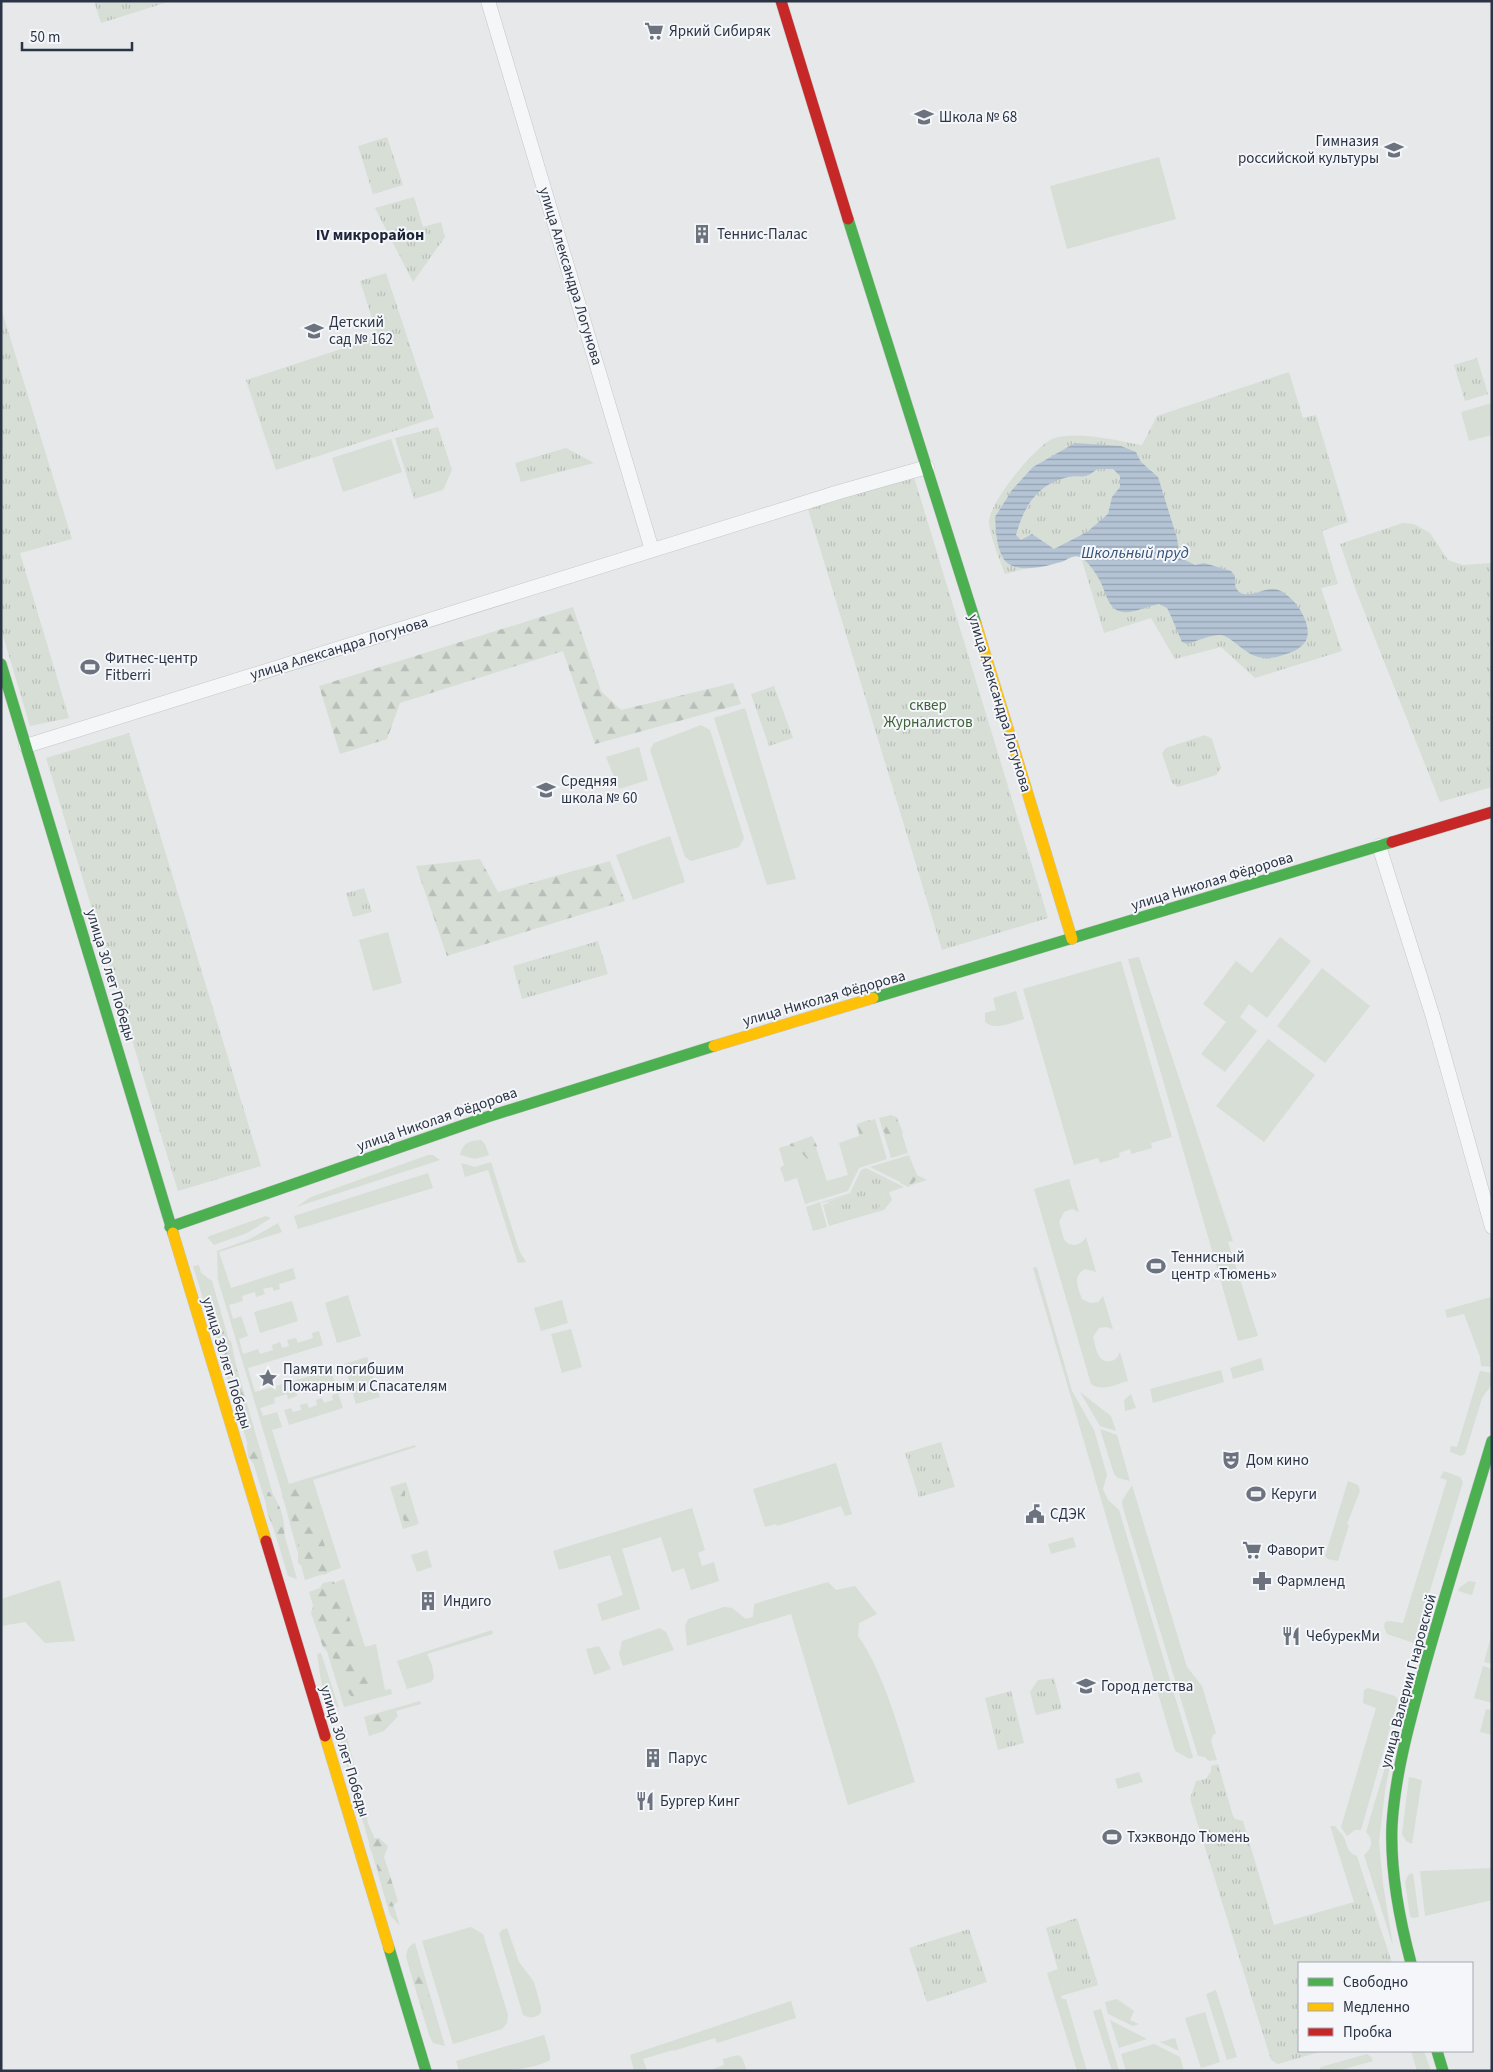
<svg xmlns="http://www.w3.org/2000/svg" width="1493" height="2072" viewBox="0 0 1493 2072" font-family="'Source Sans 3',sans-serif">
	<style>
		.green { fill: #d6ded6 }
		.forest { fill: url(#forest-firs) }
		.park { fill: url(#park-tufts) }
		.water { fill: url(#water-rules); fill-rule: evenodd }
		.lines { fill: none; stroke-linecap: round; stroke-linejoin: round }
		.street-casing { stroke: #c4c6c8; stroke-width: 15 }
		.fast-casing { stroke: #c4c6c8; stroke-width: 12 }
		.slow-casing { stroke: #c4c6c8; stroke-width: 12 }
		.jam-casing { stroke: #c4c6c8; stroke-width: 12 }
		.street { stroke: #f5f6f7; stroke-width: 14 }
		.fast { stroke: #4caf50; stroke-width: 11 }
		.slow { stroke: #ffc107; stroke-width: 11 }
		.jam { stroke: #c62828; stroke-width: 11 }
		.labels { text-anchor: middle; stroke-width: 4; stroke-linejoin: round; paint-order: stroke }
		.poi-label { font-size: 15px; fill: #2b3445; stroke: #f4f6f9; text-anchor: start }
		.street-label { font-size: 15px; fill: #2b3445; stroke: #f4f6f9 }
		.park-label { font-size: 15px; fill: #3f6138; stroke: #f4f6f9 }
		.neighbourhood-label { font-size: 16px; font-weight: bold; fill: #1d2536; stroke: #f4f6f9 }
		.water-label { font-size: 16px; font-style: italic; fill: #34527a; stroke: #f4f6f9 }
	</style>
	<defs>
		<pattern id="forest-firs" width="22" height="20" patternUnits="userSpaceOnUse" patternTransform="scale(1.25)"><rect width="22" height="20" fill="#d6ded6"/><path d="M5 1l3.5 6h-7zM16 11l3.5 6h-7z" fill="#b8bfb9"/></pattern>
		<pattern id="park-tufts" width="24" height="20" patternUnits="userSpaceOnUse" patternTransform="scale(1.25)"><rect width="24" height="20" fill="#d6ded6"/><path d="M3 7l-1-3M5 7V3M7 7l1-3M15 17l-1-3M17 17v-4M19 17l1-3" fill="none" stroke="#b8bfb9"/></pattern>
		<pattern id="water-rules" width="6" height="5" patternUnits="userSpaceOnUse" patternTransform="scale(1.25)"><rect width="6" height="5" fill="#b4c4d5"/><path d="M0 2.5h6" fill="none" stroke="#93a0af"/></pattern>
	</defs>
	<rect width="100%" height="100%" fill="#e6e8ea"/>
	<path class="green" d="M1159,157l17,62 -109,30 -17,-63z
		M1492,403v32l-23,6 -8,-29z
		M391,439l11,33 -59,20 -11,-34z
		M745,708l51,171 -29,6 -53,-167z
		M701,725l9,5 34,108 -5,9 -48,14 -6,-4 -35,-107 4,-7z
		M639,747l9,33 -29,9 -13,-32z
		M670,836l15,46 -52,18 -17,-45z
		M388,932l14,51 -29,8 -14,-51z
		M1280,937l31,24 -44,57 -18,-14 -9,13 17,14 -32,41 -24,-18 25,-32 -23,-18 33,-43 16,12z
		M1139,957l94,284 -5,1 30,94 -20,5 -110,-382z
		M1121,961l51,176 -21,6 1,5 -21,6 -1,-5 -11,4 1,4 -20,6 -2,-5 -24,7 -51,-176z
		M1322,968l48,38 -45,57 -48,-37z
		M1016,991l8,28c-11,3 -29,12 -39,3v-9l11,-3 -3,-12z
		M1268,1039l47,36 -51,67 -48,-36z
		M891,1115l6,3 11,35 -17,5 -12,-40z
		M875,1119l12,40 -28,9 -11,23 -43,13 -8,-26 -12,4 -5,-14 4,-3 -5,-17 34,-10 14,43 21,-6 -9,-32 20,-7 -3,-11z
		M481,1140l4,4 4,11 -14,4 -15,-4c3,-12 9,-14 21,-15z
		M428,1155h5l7,5 -144,47 15,-10z
		M909,1155l6,19 12,6 -19,6 -38,-19z
		M491,1162l28,88 7,12 -8,1 -30,-93 -23,7 -4,-14 14,4z
		M866,1168l38,19 -15,5 3,8 -8,10 -7,2 13,-30 -24,-11 -4,1 -11,22 -29,9v-1l28,-9 11,-23z
		M428,1173l5,15 -135,41 -4,-13z
		M1069,1179l10,33 -7,-3 -8,3 -5,10c2,5 3,13 5,17 6,10 18,6 22,-2l10,35 -11,-3c-13,7 -7,19 -3,30l8,4 8,-1 5,-6 10,33 -7,-2 -7,1 -6,9c3,10 4,27 18,24 5,-1 7,-4 9,-9l8,29c-12,3 -26,11 -37,3l-57,-195z
		M820,1202l7,25 -14,4 -7,-24z
		M828,1203l8,4 5,7 7,-5h21l4,4 -44,13 -6,-21z
		M266,1216l5,2 -24,15 -33,12 -7,-8z
		M278,1223l4,9 -63,20 12,36 62,-20 3,11 -17,5 1,5 -6,2 -2,-4 -9,2 2,5 -9,3 -1,-5 -13,4 1,5 -14,4 4,14 8,-3 7,20 -9,3 4,15 15,-5 2,5 13,-4 -1,-5 8,-3 2,6 7,-2 -2,-6 9,-2 2,5 15,-5 -1,-5 7,-2 4,14 -75,23 7,24 76,-22 4,14 -6,2 -2,-4 -15,5 1,4 -9,3 -1,-5 -7,2 1,5 -9,3 -1,-5 -13,4 1,5 -15,5 3,8 14,-4 5,15 -10,3 17,54 126,-39 1,2 -103,33 28,88 -36,12 -24,-90 -63,-210 -1,-29 33,-12z
		M199,1265l2,8 11,8 85,298 -9,-3 -95,-310z
		M1035,1267l2,1 35,123 22,39 13,45 -4,14 5,11 11,10 74,247 -3,2 -15,-8 -142,-483z
		M348,1295l13,41 -24,7 -12,-40z
		M1491,1297l1,3v67l-11,-1 -1,-9 -16,-43 -17,4 -2,-8z
		M562,1300l6,23 -27,8 -7,-23z
		M292,1301l6,20 -38,12 -6,-21z
		M571,1329l11,38 -20,6 -11,-39z
		M367,1357l8,26 -9,3 1,6 10,-3 3,8 -24,7 -12,-40z
		M1261,1358l3,12 -31,9 -3,-11z
		M1221,1370l3,12 -71,21 -3,-14z
		M1480,1371l12,2v11l-10,14 -17,56 -4,2 -11,-4 1,-6 6,1z
		M1080,1392l31,24 5,15 -16,-5z
		M338,1393l5,15 -54,17 -5,-15 7,-2 2,4 8,-2 -1,-5 7,-2 2,5 8,-3 -1,-5 6,-2 2,5 9,-3 -1,-5z
		M1131,1394l5,14 -11,3 -1,-11z
		M1100,1429l17,6 13,46 -12,-3 -4,-4z
		M836,1463l16,51 -7,2 -4,-10 -64,20 -1,-2 -11,3 -12,-38z
		M1444,1471l16,6 3,5 -49,161 -27,-9 -3,-7 1,-5 4,-1 14,2 44,-143 -7,-2z
		M1348,1481l10,4 2,6 -13,33 2,1 -11,36 -10,-2 -3,-3z
		M406,1482l13,42 -16,5 -13,-42z
		M1132,1485l55,182 15,19 14,47 -3,2 -2,6 6,19 -8,1 -4,-4 -7,-1 -75,-248 -1,-7z
		M692,1508l13,42 -7,3 4,13 12,-4 5,19 -28,9 -7,-22 -12,4 -11,-35 -39,12 18,60 -38,12 -5,-17 26,-9 -13,-40 -51,15 -6,-19z
		M1073,1537l3,10 -25,7 -3,-10z
		M427,1550l5,17 -15,5 -6,-17z
		M344,1579l21,68 11,-3 9,46 6,-1 1,5 -48,13 -35,-115z
		M60,1580l15,61 -30,2 -20,-21 -24,4v-27z
		M1469,1581l7,1 -4,13 -14,-4 2,-4z
		M828,1582l8,8 19,-4 22,28 -18,9 -1,13c27,38 43,101 57,146l-67,23 -57,-191 -104,32 -2,-20 3,-7 36,-12 8,1 14,11 7,-2 1,-13z
		M660,1628l6,4 8,18 -51,16 -4,-12 3,-13z
		M492,1630l1,4 -66,20 5,11 2,13 -3,4 -24,7 -10,-28z
		M1492,1633v31l-8,-2z
		M599,1646l12,23 -17,6 -8,-26z
		M321,1653l18,55c-20,-9 -18,-35 -22,-54z
		M1483,1666l9,3v34l-18,-5z
		M1368,1688l27,8 3,4 -37,130h-6l-8,6 -6,-9 35,-119 -13,-5 1,-13z
		M420,1701l1,3 -25,7 2,5 -14,15 -15,5 -5,-19z
		M1486,1709l6,1v25l-12,-3z
		M344,1724l24,99 11,26 2,15 19,62 -10,-11 -51,-176 2,-10z
		M1391,1747l2,3 -8,41 -6,51 4,42 10,62 -29,-91c8,-6 10,-15 2,-23z
		M1139,1772l4,10 -25,7 -3,-10z
		M1409,1777l13,3 -10,64 -6,-3 -4,-7z
		M1330,1826h5c3,4 9,10 10,14 3,8 2,12 12,16l8,25 -11,21z
		M1492,1868v32l-67,16 -5,-45z
		M1413,1873l6,44 -7,1 -2,-2 -5,-34 3,-7z
		M471,1927l12,7 25,81 -1,8 -5,6 -49,15 -31,-103z
		M507,1928l12,34 15,20 7,25v6c-6,5 -10,6 -18,2l-24,-81 3,-4z
		M415,1943l30,103 -12,-3 -4,-8 -23,-78c1,-7 2,-11 9,-14z
		M1058,1969l6,22 33,-10 1,4 -37,11 1,3h4l21,72h-10l-30,-98z
		M1216,1990l21,67 -10,3 -21,-66z
		M1117,1999l17,12 -4,9 9,4 -6,2 -25,-12 -3,-12z
		M791,2001l5,17 -79,25 -2,-5 -42,13v-1l-30,9 4,12h-13l-4,-16z
		M1101,2009l18,62h-7l-19,-60z
		M1205,2012l15,50 -19,6 -16,-50z
		M1110,2020l37,19 -28,9z
		M544,2035l6,20v5c-18,12 -67,11 -91,11l-3,-10z
		M1175,2038l4,13 -19,-9z
		M1154,2044l26,13 4,14h-58l-5,-17z
		M1411,2051h13l7,20h-14z
		M1367,2054l4,3 2,4 -36,10h-19l3,-4z
		M738,2055l4,3 5,13h-39l16,-6 -1,-6z"/>
	<path class="forest" d="M573,607l28,84 20,19 112,-27 8,21 -146,40 -32,-93 -163,52 -13,36 -47,15 -21,-68z
		M480,859l18,33 112,-31 15,40 -178,55 -31,-90z
		M896,1116l7,17 -5,6c-7,1 -12,-3 -15,-9l5,-11z
		M869,1120c6,9 0,14 -5,22l-3,-3 -4,-15z
		M812,1136l5,10 -5,13 -4,1 -6,-7 -10,-1 -2,-8z
		M907,1157l4,3 7,18 -9,9 -9,-4v-3l5,-4 1,-8 -4,-2z
		M214,1309l6,7 5,21 6,4 6,29 10,33 -4,10 -3,1c-4,-9 -4,-18 -7,-27 -9,-24 -22,-50 -22,-76z
		M256,1437l6,18 -2,11 -3,1 -9,-10 -1,-12 4,-6z
		M301,1486l5,2 24,74 1,7 -3,4 -4,2 -7,-3h-8l-11,-9v-25l-16,-42 4,-5z
		M401,1488l4,3v6l4,3v5l2,2 2,11 -1,5 -8,-2c-3,-8 -9,-24 -6,-32z
		M268,1492h3c10,13 15,30 13,47l-5,-2c-8,-14 -17,-29 -11,-45z
		M333,1581c12,17 25,59 24,80l12,10 2,10 -6,14 -9,3 -5,-2 -13,-17 -4,-20 -11,-12 -12,-34 5,-18 7,-12z
		M385,1712l7,3 -3,6 -8,8 -8,-1 -3,-8 1,-3z
		M372,1838h7l9,8 -4,11 14,44 -6,6 -5,-3 -12,-45 -6,-13z
		M410,1957l9,4c5,17 10,33 14,51l-5,5h-3c-3,-11 -18,-52 -15,-60z"/>
	<path class="park" d="M94,1h77l-70,22z
		M387,137l16,48 -30,9 -15,-48z
		M414,197l9,30 18,-5 4,15 -32,45 -38,-74z
		M386,273l48,145 -158,52 -30,-90 132,-43 -18,-56z
		M1,308l71,231 -52,14 49,165 -39,8 -29,-97z
		M1477,358l11,36 -23,7 -11,-36z
		M1289,372l14,46 13,-3 32,107 -26,9 16,53 -17,4 21,63 -87,27 -34,-31 -46,12 -24,-41 -47,15 -24,-79 -75,20c-5,-14 -15,-38 -16,-51 -2,-18 49,-81 66,-85 28,-7 60,3 87,7l15,-29z
		M438,427l14,43 -9,20 -29,9 -19,-61z
		M566,448l28,15 -73,19 -6,-19z
		M914,477l134,441 -106,32 -134,-441z
		M1403,523l11,1 16,9 18,27 15,5 29,-2v224l-52,15 -82,-206 -18,-52z
		M774,686l19,52 -24,8 -18,-52z
		M129,733l132,433 -83,25 -132,-433z
		M1205,735l7,4 9,29 -5,7 -38,12 -6,-4 -10,-30 4,-5z
		M364,888l8,24 -19,5 -7,-24z
		M598,941l10,33 -86,25 -9,-33z
		M866,1171l24,11 -13,30 -4,1 -4,-4 -4,3 -4,-3 -10,5 -3,-5 -3,5h-4l-5,-7 -9,-5 24,-8 11,-22z
		M941,1442l14,45 -36,10 -14,-44z
		M1054,1678l8,31 -26,6 -6,-23 8,-12z
		M1011,1691l13,52 -26,7 -13,-52z
		M1218,1764l15,52 2,3 8,2 31,104 80,-23 11,-21 27,82h-93v88h24l-45,13 -7,-4 -81,-261 6,-18 10,-2 5,-8v-5z
		M1077,1918l20,63 -33,10 -18,-63z
		M969,1929l18,53 -60,20 -18,-54z"/>
	<path class="water" d="M1075,443l46,3 15,6 5,10 17,15 19,61 2,13 6,9 10,5 9,-2 27,8 4,5c0,7 -1,13 6,17 10,5 22,-5 33,-4 18,2 42,37 31,53 -5,7 -12,10 -19,12 -23,9 -34,3 -52,-12 -4,-3 -9,-7 -14,-7 -10,0 -23,6 -33,9l-5,-2 -12,-28 -3,-6 -8,-4c-10,2 -19,6 -29,8 -23,3 -23,-20 -31,-33 -4,-7 -11,-17 -17,-21 -7,-4 -12,0 -18,3 -16,5 -50,15 -61,-3 -7,-12 -7,-28 -8,-41l17,-27 21,-23zM1097,469h16l7,7v11l-8,10 -4,17 -21,18 -33,17 -22,-15 -11,6 -5,-5c8,-29 21,-51 52,-58 15,-3 15,4 29,-8z"/>
	<g class="lines">
		<g class="street-casing">
			<path id="street" d="M488,1l164,549
				M26,746l813,-254 88,-25
				M1379,846l54,171 59,210"/>
		</g>
		<g class="fast-casing">
			<path id="fast" d="M848,219l128,405
				M1,664l172,569
				M873,998l519,-156
				M170,1227l317,-110 227,-71
				M389,1948l37,123
				M1411,1963c-12,-45 -21,-91 -19,-138 3,-49 16,-97 29,-145 22,-80 47,-159 71,-239
				M1437,2051l6,20"/>
		</g>
		<g class="slow-casing">
			<path id="slow" d="M976,624l96,315
				M714,1046l159,-48
				M173,1233l93,308
				M325,1736l64,212"/>
		</g>
		<g class="jam-casing">
			<path id="jam" d="M781,1l67,218
				M1392,842l100,-30
				M266,1541l59,195"/>
		</g>
		<use href="#street" class="street"/>
		<use href="#fast" class="fast"/>
		<use href="#slow" class="slow"/>
		<use href="#jam" class="jam"/>
	</g>
	<defs>
		<g id="supermarket-bare" transform="scale(1.5)"><path d="M-6-5.5h2.5l.6 2H6L4.5 2H-2.5L-4.4-4H-6ZM-1.5 3.2a1.3 1.3 0 1 0 .1 0ZM3 3.2a1.3 1.3 0 1 0 .1 0Z" fill="#6c737f" stroke="#f4f6f9" stroke-width="2.5" paint-order="stroke"/></g>
		<g id="school-bare" transform="scale(1.5)"><path d="M0-5L7-2L0 1L-7-2ZM-4 1L0 2.5L4 1V4Q0 6-4 4Z" fill="#6c737f" stroke="#f4f6f9" stroke-width="2.5" paint-order="stroke"/></g>
		<g id="building-bare" transform="scale(1.5)"><path d="M-4-6H4V6H1V3H-1V6H-4ZM-2.5-4.3h1.7v1.8h-1.7ZM.8-4.3h1.7v1.8H.8ZM-2.5-1h1.7V.8h-1.7ZM.8-1h1.7V.8H.8Z" fill="#6c737f" stroke="#f4f6f9" stroke-width="2.5" paint-order="stroke"/></g>
		<g id="stadium-bare" transform="scale(1.5)"><path d="M0-5a6.5 5 0 1 0 0 10a6.5 5 0 1 0 0-10ZM-3.5-1.8h7v3.6h-7Z" fill="#6c737f" stroke="#f4f6f9" stroke-width="2.5" paint-order="stroke"/></g>
		<g id="sight-bare" transform="scale(1.5)"><path d="M0-6L1.8-2.2L6-1.7L2.9 1.2L3.7 5.4L0 3.3L-3.7 5.4L-2.9 1.2L-6-1.7L-1.8-2.2Z" fill="#6c737f" stroke="#f4f6f9" stroke-width="2.5" paint-order="stroke"/></g>
		<g id="theatre-bare" transform="scale(1.5)"><path d="M-5-5.5Q0-4 5-5.5V0Q5 5 0 6Q-5 5-5 0ZM-3.3-2.5H-1v1.5H-3.3ZM1-2.5H3.3v1.5H1ZM-2.8 1Q0 5.5 2.8 1Z" fill="#6c737f" stroke="#f4f6f9" stroke-width="2.5" paint-order="stroke"/></g>
		<g id="civic-bare" transform="scale(1.5)"><path d="M-.6-6.5H3V-4.5H.6V-3L4-1V1h2V6H-6V1h2V-1L-.6-3ZM-1.2 2.5V6h2.4V2.5Z" fill="#6c737f" stroke="#f4f6f9" stroke-width="2.5" paint-order="stroke"/></g>
		<g id="pharmacy-bare" transform="scale(1.5)"><path d="M-2-6h4v4h4v4h-4v4h-4v-4h-4v-4h4Z" fill="#6c737f" stroke="#f4f6f9" stroke-width="2.5" paint-order="stroke"/></g>
		<g id="restaurant-bare" transform="scale(1.5)"><path d="M-5-6h1v4h1v-4h1v4h1v-4h1v5L-1.5 .5V6h-2V.5L-5-1ZM5-6V6H3V1.5H1.5Q1.5-4 5-6Z" fill="#6c737f" stroke="#f4f6f9" stroke-width="2.5" paint-order="stroke"/></g>
	</defs>
	<g fill-rule="evenodd">
		<use href="#supermarket-bare" x="654" y="31"/>
		<use href="#school-bare" x="924" y="117"/>
		<use href="#school-bare" x="1394" y="150"/>
		<use href="#building-bare" x="702" y="234"/>
		<use href="#school-bare" x="314" y="331"/>
		<use href="#stadium-bare" x="90" y="667"/>
		<use href="#school-bare" x="546" y="790"/>
		<use href="#stadium-bare" x="1156" y="1266"/>
		<use href="#sight-bare" x="268" y="1378"/>
		<use href="#theatre-bare" x="1231" y="1460"/>
		<use href="#stadium-bare" x="1256" y="1494"/>
		<use href="#civic-bare" x="1035" y="1514"/>
		<use href="#supermarket-bare" x="1252" y="1550"/>
		<use href="#pharmacy-bare" x="1262" y="1581"/>
		<use href="#building-bare" x="428" y="1601"/>
		<use href="#restaurant-bare" x="1291" y="1636"/>
		<use href="#school-bare" x="1086" y="1686"/>
		<use href="#building-bare" x="653" y="1758"/>
		<use href="#restaurant-bare" x="645" y="1801"/>
		<use href="#stadium-bare" x="1112" y="1837"/>
	</g>
	<g class="labels">
		<g class="poi-label">
			<text x="669" y="36">Яркий Сибиряк</text>
			<text x="939" y="122">Школа № 68</text>
			<text x="1379" y="146" text-anchor="end">Гимназия<tspan x="1379" dy="17">российской культуры</tspan></text>
			<text x="717" y="239">Теннис-Палас</text>
			<text x="329" y="327">Детский<tspan x="329" dy="17">сад № 162</tspan></text>
			<text x="105" y="663">Фитнес-центр<tspan x="105" dy="17">Fitberri</tspan></text>
			<text x="561" y="786">Средняя<tspan x="561" dy="17">школа № 60</tspan></text>
			<text x="1171" y="1262">Теннисный<tspan x="1171" dy="17">центр «Тюмень»</tspan></text>
			<text x="283" y="1374">Памяти погибшим<tspan x="283" dy="17">Пожарным и Спасателям</tspan></text>
			<text x="1246" y="1465">Дом кино</text>
			<text x="1271" y="1499">Керуги</text>
			<text x="1050" y="1519">СДЭК</text>
			<text x="1267" y="1555">Фаворит</text>
			<text x="1277" y="1586">Фармленд</text>
			<text x="443" y="1606">Индиго</text>
			<text x="1306" y="1641">ЧебурекМи</text>
			<text x="1101" y="1691">Город детства</text>
			<text x="668" y="1763">Парус</text>
			<text x="660" y="1806">Бургер Кинг</text>
			<text x="1127" y="1842">Тхэквондо Тюмень</text>
		</g>
		<g class="street-label">
			<text transform="translate(571 276) rotate(73)" y="5">улица Александра Логунова</text>
			<text transform="translate(339 648) rotate(-17)" y="5">улица Александра Логунова</text>
			<text transform="translate(1000 703) rotate(73)" y="5">улица Александра Логунова</text>
			<text transform="translate(1212 881) rotate(-17)" y="5">улица Николая Фёдорова</text>
			<text transform="translate(111 975) rotate(73)" y="5">улица 30 лет Победы</text>
			<text transform="translate(824 998) rotate(-16)" y="5">улица Николая Фёдорова</text>
			<text transform="translate(437 1119) rotate(-19)" y="5">улица Николая Фёдорова</text>
			<text transform="translate(227 1363) rotate(73)" y="5">улица 30 лет Победы</text>
			<text transform="translate(1408 1681) rotate(-75)" y="5">улица Валерии Гнаровской</text>
			<text transform="translate(345 1751) rotate(73)" y="5">улица 30 лет Победы</text>
		</g>
		<g class="park-label">
			<text x="928" y="710">сквер<tspan x="928" dy="17">Журналистов</tspan></text>
		</g>
		<g class="neighbourhood-label">
			<text x="370" y="240">IV микрорайон</text>
		</g>
		<g class="water-label">
			<text x="1135" y="558">Школьный пруд</text>
		</g>
	</g>
	<rect width="1493" height="2072" fill="none" stroke="#2b3445" stroke-width="5"/>
	<rect x="1298" y="1962" width="175" height="90" fill="#f4f6f9" stroke="#a4a8b1"/>
	<rect x="1308" y="1978" width="25" height="8" fill="#4caf50" stroke="#a4a8b1"/>
	<text x="1343" y="1987" font-size="15" fill="#2b3445">Свободно</text>
	<rect x="1308" y="2003" width="25" height="8" fill="#ffc107" stroke="#a4a8b1"/>
	<text x="1343" y="2012" font-size="15" fill="#2b3445">Медленно</text>
	<rect x="1308" y="2028" width="25" height="8" fill="#c62828" stroke="#a4a8b1"/>
	<text x="1343" y="2037" font-size="15" fill="#2b3445">Пробка</text>
	<path d="M22 42v8h110v-8" fill="none" stroke="#2b3445" stroke-width="2.5"/>
	<text x="30" y="42" font-size="15" fill="#2b3445" stroke="#f4f6f9" stroke-width="4" paint-order="stroke">50 m</text>
</svg>
